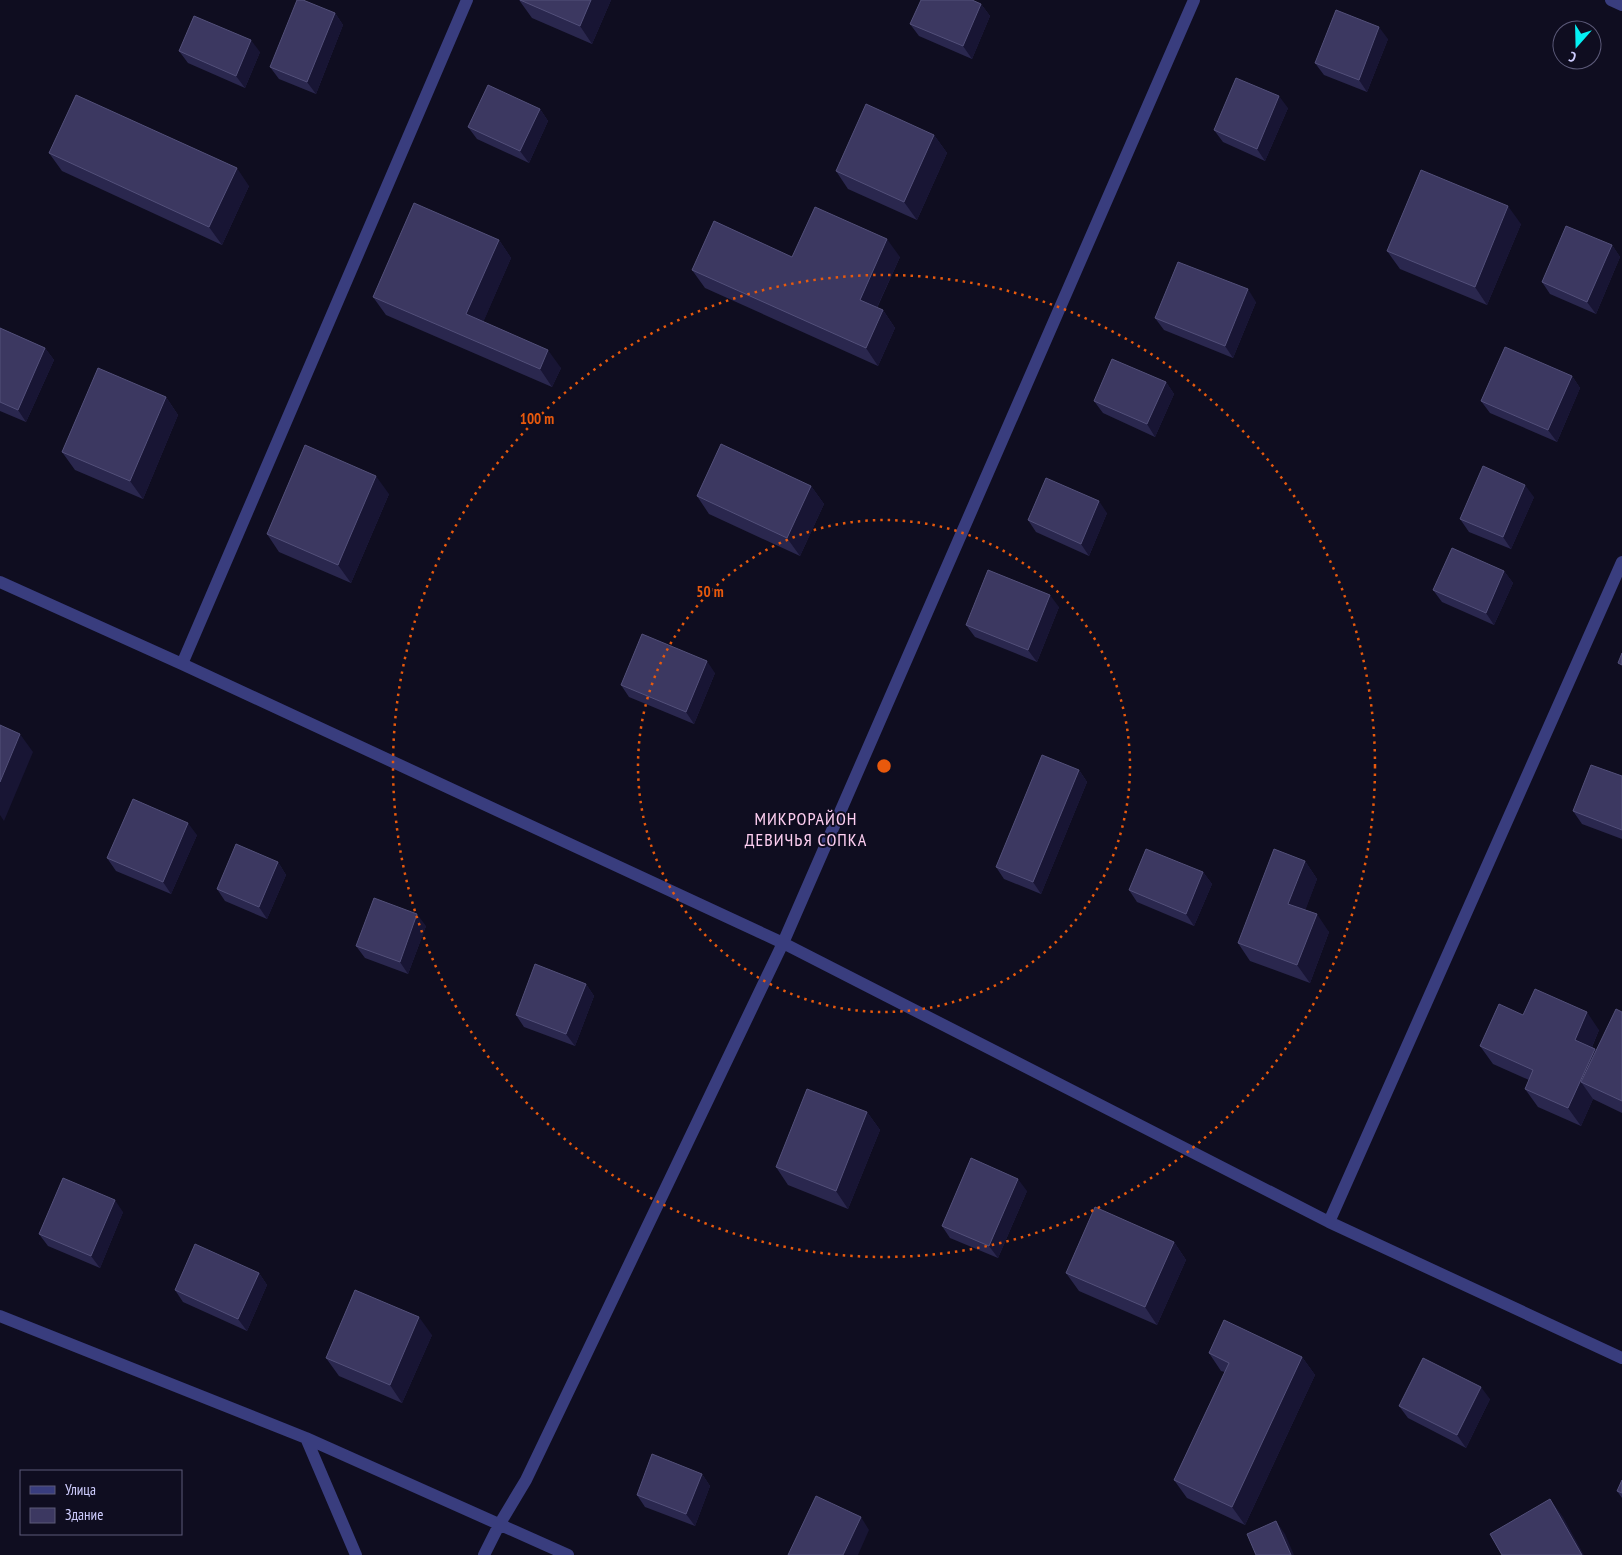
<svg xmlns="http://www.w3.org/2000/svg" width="1622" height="1555" viewBox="0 0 1622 1555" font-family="'PT Sans Narrow',sans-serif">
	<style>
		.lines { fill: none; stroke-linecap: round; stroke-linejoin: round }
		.street { stroke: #393d7e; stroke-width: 12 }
		.wall { fill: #2a274e }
		.shaded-wall { fill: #181534 }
		.building { fill: #3c3861; stroke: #53507a }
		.ring { fill: none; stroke: #e8590c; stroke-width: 2.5; stroke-dasharray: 2.5 5 }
		.labels { text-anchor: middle; stroke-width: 4; stroke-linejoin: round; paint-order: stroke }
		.quarter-label { font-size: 18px; letter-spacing: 1px; fill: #fecff1; stroke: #0f0d20 }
		.centre { fill: #e8590c; stroke: #0f0d20; stroke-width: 2.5 }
		.ring-label { font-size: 15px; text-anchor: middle; font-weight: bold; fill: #e8590c; stroke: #0f0d20; stroke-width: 4; stroke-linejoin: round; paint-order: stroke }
	</style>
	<rect width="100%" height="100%" fill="#0f0d20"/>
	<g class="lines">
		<path class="street" d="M1611,0l11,5
			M0,582l182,82 601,279 546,279 293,136
			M182,664l285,-664
			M1329,1222l293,-660
			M0,1316l306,122 50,117
			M306,1438l262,117
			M484,1555l15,-30 27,-45 257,-537 411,-943"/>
	</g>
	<path class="wall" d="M519,0h92l-19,44 -60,-26z
		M981,4l9,12 -18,43 -53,-23 -9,-12z
		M335,13l8,12 -27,69 -37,-15 -9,-12z
		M1388,39l-21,53 -43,-17 -9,-12z
		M179,51l81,1 -15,36 -57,-25z
		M1288,108l-23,53 -42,-19 -9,-12z
		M540,109l8,12 -19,42 -52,-24 -9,-12z
		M934,135l13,18 -30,67 -69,-31 -12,-18z
		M49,153l200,33 -27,59 -160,-74z
		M1521,224l-34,81 -87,-36 -13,-18z
		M499,240l12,18 -28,64 78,46 -9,19 -166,-72 -13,-18z
		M1612,245l8,12 -24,57 -46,-20 -8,-12z
		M792,257h108l-23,51 6,2 12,18 -17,38 -173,-78 -13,-18z
		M1256,302l-23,56 -69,-28 -9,-12z
		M0,328l45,20 9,12 -28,62 -26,-11z
		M1572,376l8,12 -23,54 -67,-29 -9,-12z
		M1166,382l8,12 -19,43 -52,-24 -9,-12z
		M166,397l12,18 -35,84 -68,-29 -13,-18z
		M811,486l13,18 -24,52 -91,-42 -12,-18z
		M389,494l-38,89 -72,-31 -12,-18z
		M1534,497l-23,52 -42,-17 -9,-13z
		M1107,513l-18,43 -53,-24 -8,-12z
		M1504,571l9,12 -19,42 -52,-23 -9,-12z
		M1059,607l-22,55 -62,-25 -9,-12z
		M715,673l-21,51 -65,-27 -8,-12z
		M1079,770l8,12 -46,112 -37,-15 -8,-12z
		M1622,776v63l-40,-15 -9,-13z
		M197,835l-26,59 -55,-23 -9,-13z
		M1305,861l12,18 -12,31 24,22 -19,51 -60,-22 -12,-18z
		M278,862l8,13 -19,44 -42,-18 -8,-12z
		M1203,872l9,12 -18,42 -57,-24 -8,-12z
		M426,926l-18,48 -43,-16 -9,-12z
		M586,984l8,12 -19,50 -51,-19 -8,-12z
		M1622,1012v101l-29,-14 -12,27 -43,-19 -13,-18 4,-9 -36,-16 -13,-18 43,-31 76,15 -7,17 3,2 1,2z
		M867,1112l13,18 -32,79 -60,-24 -12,-18z
		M1027,1191l-29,67 -48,-20 -8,-12z
		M123,1212l-23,56 -52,-22 -9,-12z
		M1174,1242l12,18 -29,65 -78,-34 -13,-18z
		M259,1273l8,12 -20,46 -64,-29 -8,-12z
		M432,1335l-30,68 -63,-27 -13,-18z
		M1209,1353l93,4 13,18 -70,150 -58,-27 -13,-18 51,-108 -4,-1z
		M1490,1399l-24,49 -58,-30 -9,-12z
		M702,1474l8,12 -15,40 -50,-19 -8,-12z
		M1622,1480v18l-5,-7z"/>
	<path class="shaded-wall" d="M591,0h20l-19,44 -12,-18z
		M981,4l9,12 -18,43 -9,-13z
		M335,13l8,12 -27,69 -9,-12z
		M1379,27l9,12 -21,53 -8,-12z
		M251,40l9,12 -15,36 -9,-12z
		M1279,96l9,12 -23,53 -8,-12z
		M540,109l8,12 -19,42 -9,-12z
		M934,135l13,18 -30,67 -13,-18z
		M237,168l12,18 -27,59 -13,-18z
		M1508,206l13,18 -34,81 -12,-18z
		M887,239l13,18 -28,61 -12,-18z
		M499,240l12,18 -32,74 -13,-18z
		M1612,245l8,12 -24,57 -9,-12z
		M1248,289l8,13 -23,56 -8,-12z
		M883,310l12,18 -17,38 -12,-18z
		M45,348l9,12 -28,62 -8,-12z
		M548,350l13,18 -9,19 -12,-18z
		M1572,376l8,12 -23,54 -9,-12z
		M1166,382l8,12 -19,43 -8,-13z
		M166,397l12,18 -35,84 -13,-18z
		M376,476l13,18 -38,89 -13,-18z
		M1525,485l9,12 -23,52 -8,-12z
		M811,486l13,18 -24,52 -13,-18z
		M1099,501l8,12 -18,43 -8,-12z
		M1504,571l9,12 -19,42 -8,-12z
		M1050,595l9,12 -22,55 -9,-12z
		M707,661l8,12 -21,51 -8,-12z
		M20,734l13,18 -29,69 -4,-6v-33z
		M1079,770l8,12 -46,112 -8,-12z
		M188,823l9,12 -26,59 -8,-12z
		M1305,861l12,18 -16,43 -13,-18z
		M278,862l8,13 -19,44 -8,-12z
		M1203,872l9,12 -18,42 -8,-12z
		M417,914l9,12 -18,48 -8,-12z
		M1317,914l12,18 -19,51 -13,-18z
		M586,984l8,12 -19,50 -9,-12z
		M1587,1012l12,18 -12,28 -12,-18z
		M1595,1049l12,18 -26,15 12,17 -12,27 -13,-18z
		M867,1112l13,18 -32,79 -12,-18z
		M1018,1179l9,12 -29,67 -9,-12z
		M115,1200l8,12 -23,56 -9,-12z
		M1174,1242l12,18 -29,65 -12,-18z
		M259,1273l8,12 -20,46 -9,-12z
		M419,1317l13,18 -30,68 -12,-18z
		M1302,1357l13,18 -70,150 -13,-18z
		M1481,1387l9,12 -24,49 -9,-13z
		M702,1474l8,12 -15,40 -9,-12z
		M1550,1499l13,18 21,38h-2z
		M861,1517l8,13 -11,25h-15z
		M1276,1521l9,13 9,21h-3z"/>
	<path class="building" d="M297,0h6l32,13 -28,69 -37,-15z
		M520,0h71l-11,26z
		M921,0h51l9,4 -18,42 -53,-22z
		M1336,10l43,17 -20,53 -44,-17z
		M194,16l57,24 -15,36 -57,-25z
		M1236,78l43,18 -22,53 -43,-19z
		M488,85l52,24 -20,42 -52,-24z
		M76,95l161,73 -28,59 -160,-74z
		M866,104l68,31 -30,67 -68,-31z
		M1421,170l87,36 -33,81 -88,-36z
		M414,203l85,37 -33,74 82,36 -8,19 -167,-72z
		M815,207l72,32 -27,61 23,10 -17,38 -174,-78 22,-49 78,36z
		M1566,226l46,19 -25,57 -45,-20z
		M1178,262l70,27 -23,57 -70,-28z
		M0,328l45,20 -27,62 -18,-8z
		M1505,347l67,29 -24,54 -67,-29z
		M1112,359l54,23 -19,42 -53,-23z
		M98,368l68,29 -36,84 -68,-29z
		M721,444l90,42 -24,52 -90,-42z
		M305,445l71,31 -38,89 -71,-31z
		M1483,466l42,19 -22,52 -43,-18z
		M1046,478l53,23 -18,43 -53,-24z
		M1452,548l52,23 -18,42 -53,-23z
		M988,570l62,25 -22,55 -62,-25z
		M642,634l65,27 -21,51 -65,-27z
		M1622,653v12l-4,-2z
		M0,725l20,9 -20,48z
		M1042,755l37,15 -46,112 -37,-15z
		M1591,765l31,11v54l-49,-19z
		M133,799l55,24 -25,59 -56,-24z
		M236,844l42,18 -19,45 -42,-18z
		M1146,849l57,23 -17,42 -57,-24z
		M1274,849l31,12 -17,43 29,10 -20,51 -59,-22z
		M374,898l43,16 -17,48 -44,-16z
		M535,964l51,20 -20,50 -50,-19z
		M1535,989l52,23 -12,28 20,9 -27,59 -43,-19 8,-19 -53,-24 19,-42 24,11z
		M1616,1009l6,3v89l-41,-19z
		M807,1089l60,23 -31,79 -60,-24z
		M971,1158l47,21 -29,67 -47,-20z
		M63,1178l52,22 -24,56 -52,-22z
		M1095,1207l79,35 -29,65 -79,-34z
		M195,1244l64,29 -21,46 -63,-29z
		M355,1290l64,27 -29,68 -64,-27z
		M1224,1320l78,37 -70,150 -58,-27 55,-117 -20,-10z
		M1423,1358l58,29 -24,48 -58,-29z
		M652,1454l50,20 -16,40 -49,-19z
		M1622,1480v13l-5,-2z
		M816,1496l45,21 -18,38h-55z
		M1550,1499l32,56h-80l-12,-21z
		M1276,1521l15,34h-35l-9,-21z"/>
	<g class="ring">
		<circle cx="884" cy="766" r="246"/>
		<circle cx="884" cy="766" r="491"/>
	</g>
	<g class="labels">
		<g class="quarter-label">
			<text x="806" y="825">МИКРОРАЙОН<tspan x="806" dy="21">ДЕВИЧЬЯ СОПКА</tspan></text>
		</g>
	</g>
	<circle cx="884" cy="766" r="8" class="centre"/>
	<g class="ring-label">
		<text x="537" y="424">100 m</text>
		<text x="710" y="597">50 m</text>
	</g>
	<rect x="20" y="1470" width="162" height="65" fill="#0f0d20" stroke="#5c5a79"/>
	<rect x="30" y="1486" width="25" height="8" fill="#393d7e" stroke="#5c5a79"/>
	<text x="65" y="1495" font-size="15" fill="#cfcdfe">Улица</text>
	<rect x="30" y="1508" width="25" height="15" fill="#3c3861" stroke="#5c5a79"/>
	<text x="65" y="1520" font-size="15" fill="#cfcdfe">Здание</text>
	<g transform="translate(1577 45) rotate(200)"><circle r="24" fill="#0f0d20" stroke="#5c5a79"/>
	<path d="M0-4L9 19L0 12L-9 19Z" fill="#05f0f3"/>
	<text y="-8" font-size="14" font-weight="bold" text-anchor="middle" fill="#cfcdfe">С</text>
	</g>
</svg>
